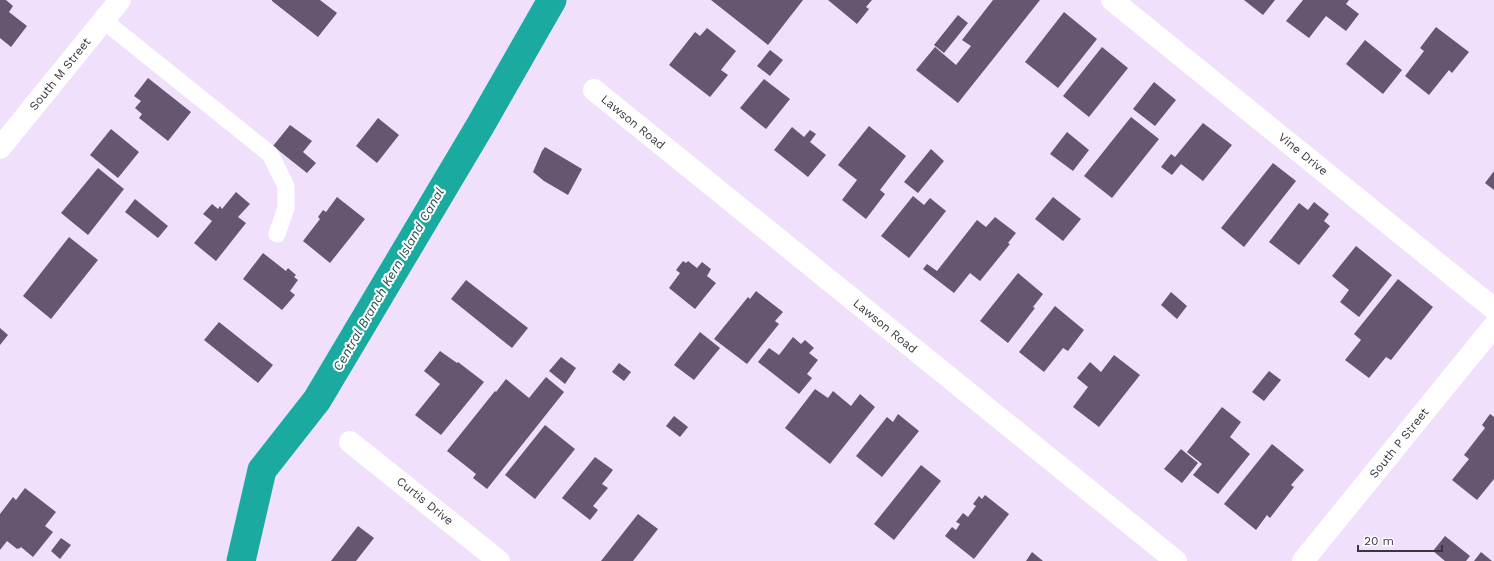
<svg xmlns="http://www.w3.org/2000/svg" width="1494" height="561" viewBox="0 0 1494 561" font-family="'Work Sans',sans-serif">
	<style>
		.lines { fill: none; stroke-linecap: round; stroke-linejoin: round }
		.canal { stroke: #1aaaa0; stroke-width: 29 }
		.building { fill: #65576f }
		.lane { stroke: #fff; stroke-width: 17 }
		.street { stroke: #fff; stroke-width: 22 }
		.labels { text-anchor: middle; stroke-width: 4; stroke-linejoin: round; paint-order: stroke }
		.street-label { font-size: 12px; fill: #3b3540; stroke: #fff }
		.water-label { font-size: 13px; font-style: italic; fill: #1c514d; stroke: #fff }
	</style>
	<rect width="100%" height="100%" fill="#f0e0fc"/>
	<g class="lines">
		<path class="canal" d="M241,561l21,-91 55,-70 163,-274 72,-126"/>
	</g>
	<path class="building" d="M0,0h6l7,6 -4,6 18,14 -16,21 -11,-9z
		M272,0h48l17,13 -19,24 -46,-36z
		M711,0h92l-35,45z
		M828,0h44l-6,7 3,2 -12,15z
		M993,0h47l-82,103 -42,-33 19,-23 21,18 15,-19 -9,-6z
		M1244,0h31l-12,15z
		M1303,0h46l-3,4 13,10 -13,17 -20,-15 -17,22 -23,-17z
		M1064,12l33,27 -39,49 -33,-26z
		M958,15l10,8 -24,30 -10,-8z
		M1436,27l33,25 -17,21 -3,-3 -20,25 -24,-19 19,-25 -4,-3z
		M707,28l29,23 -15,19 7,5 -18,22 -41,-32 26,-33 5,4z
		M1365,40l37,30 -19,24 -37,-30z
		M1102,47l26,21 -39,49 -26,-21z
		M770,50l13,10 -13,16 -13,-10z
		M148,78l43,34 -23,29 -29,-23 3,-4 -7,-6 6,-7 -7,-5z
		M764,79l26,20 -24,30 -26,-21z
		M1154,82l22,18 -21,26 -22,-17z
		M1131,117l28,22 -47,59 -28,-22z
		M378,118l21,17 -22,28 -21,-17z
		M1203,123l29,22 -29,36 -22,-17 -9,11 -11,-8 10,-13 4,3z
		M290,125l22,16 -9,11 13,11 -9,10 -34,-27z
		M869,126l37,30 -26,34 5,4 -19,25 -24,-19 15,-20 -19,-15z
		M792,127l12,10 6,-7 6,4 -6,8 16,13 -18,22 -34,-27z
		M111,129l28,23 -21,26 -28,-23z
		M1067,132l22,18 -16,21 -23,-17z
		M545,147l37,22 -14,26 -24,-14 -11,-9 9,-21z
		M931,149l13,12 -26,32 -14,-11z
		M1273,163l23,18 -52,66 -23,-19z
		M98,168l26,21 -36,46 -27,-22z
		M1494,171v19l-9,-7z
		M236,192l14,12 -12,13 8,6 -30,38 -22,-18 18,-22 -9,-7 9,-10 6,5 2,-3 2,3z
		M913,196l11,9 6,-7 16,13 -37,47 -28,-22z
		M337,197l28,22 -35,44 -27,-22 17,-22 -2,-2 5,-7 3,2z
		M1053,197l28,22 -18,22 -28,-22z
		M135,199l33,27 -10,12 -33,-26z
		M1314,202l15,12 -5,7 6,5 -31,39 -30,-23 30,-39 9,7z
		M995,217l21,16 -8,10 2,1 -30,37 -10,-8 -16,20 -31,-24 4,-5 10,7 40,-51 9,7z
		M69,237l29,23 -47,59 -28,-23z
		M1356,246l36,29 -33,42 -19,-15 9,-12 -17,-14z
		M263,253l23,18 2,-3 8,7 -2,2 4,3 -8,11 5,4 -13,15 -39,-31z
		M683,261l3,2 2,-2 9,7 5,-6 9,7 -4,7 9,7 -21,26 -26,-21 11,-15 -4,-3z
		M1018,273l25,21 -10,13 2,1 -27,35 -28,-22z
		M1398,279l35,28 -42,53 -5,-3 -17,21 -24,-18 16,-20 -7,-6z
		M466,280l62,48 -16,20 -61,-49z
		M756,291l27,21 -8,9 4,3 -32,40 -33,-25 34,-42 2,2z
		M1171,292l16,14 -10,13 -16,-14z
		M1055,306l29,24 -16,21 -5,-3 -19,24 -25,-20z
		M219,322l54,43 -15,18 -54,-43z
		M0,328l8,7 -8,10z
		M700,332l20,16 -26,32 -20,-15z
		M793,337l8,7 4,-4 9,8 -5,5 9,7 -11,14 5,4 -13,16 -41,-32 11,-14 10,7z
		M440,351l17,12 1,-1 26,20 -43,53 -26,-20 25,-31 -16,-13z
		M1114,355l26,20 -41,52 -26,-20 15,-20 -11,-9 13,-16 11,10z
		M561,357l15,11 -11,16 -16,-13z
		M619,363l12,9 -7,9 -12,-9z
		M1269,371l12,9 -17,21 -12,-9z
		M546,377l18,15 -77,97 -14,-11 3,-4 -29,-23 48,-60 1,1 10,-13 23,19z
		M815,389l13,9 5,-7 18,15 9,-12 15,13 -45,57 -45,-36z
		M1222,407l19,15 -11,15 20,17 -32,40 -25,-19 9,-11 -15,-12z
		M898,414l21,17 -37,46 -26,-21 31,-39 6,5z
		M1490,414l4,3v62l-17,21 -25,-20 17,-21 -5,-4 21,-27 -3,-3z
		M674,416l14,11 -8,10 -14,-11z
		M545,425l30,24 -40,50 -30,-24z
		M1272,444l32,26 -13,15 3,2 -24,31 -3,-3 -11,15 -32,-26z
		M1181,449l17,14 -16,20 -18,-14z
		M595,457l18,13 -11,14 6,4 -15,18 5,4 -8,10 -28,-22z
		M921,465l20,16 -47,59 -20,-16z
		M25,488l31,24 -11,14 8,6 -20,25 -12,-10 -2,2 -1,-1 -1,1 -10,-8 -7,9v-36l13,-17 3,3z
		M985,495l24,19 -35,45 -29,-23 7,-9 4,3 4,-6 -4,-2 7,-9 5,4 8,-11 -3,-2 6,-8 3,3z
		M638,514l20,15 -25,32h-32z
		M358,526l16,12 -18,23h-25z
		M1445,536l25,20 -4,5h-21l-12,-10z
		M61,538l10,7 -11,14 -9,-8z
		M1032,552l11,9h-17z
		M1481,552l11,9h-18z"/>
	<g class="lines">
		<path class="lane" d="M103,20l167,134 16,32v22l-9,26"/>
		<path class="street" d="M1112,0l382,309
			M594,90l582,471
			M0,148l120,-148
			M350,442l149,119
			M1303,561l191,-235"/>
	</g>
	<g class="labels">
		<g class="street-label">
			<text transform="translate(60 74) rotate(-51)" y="4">South M Street</text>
			<text transform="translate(633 122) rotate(39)" y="4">Lawson Road</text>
			<text transform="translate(1303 154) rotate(39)" y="4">Vine Drive</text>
			<text transform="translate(885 326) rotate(39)" y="4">Lawson Road</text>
			<text transform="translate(1399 443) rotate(-51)" y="4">South P Street</text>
			<text transform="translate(425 501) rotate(39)" y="4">Curtis Drive</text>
		</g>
		<g class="water-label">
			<text transform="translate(388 279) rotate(-60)" y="5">Central Branch Kern Island Canal</text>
		</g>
	</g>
	<path d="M1358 545v6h84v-6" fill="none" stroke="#3b3540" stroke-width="2"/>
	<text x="1364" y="545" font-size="12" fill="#3b3540" stroke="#ffffff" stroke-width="3" paint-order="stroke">20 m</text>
</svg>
